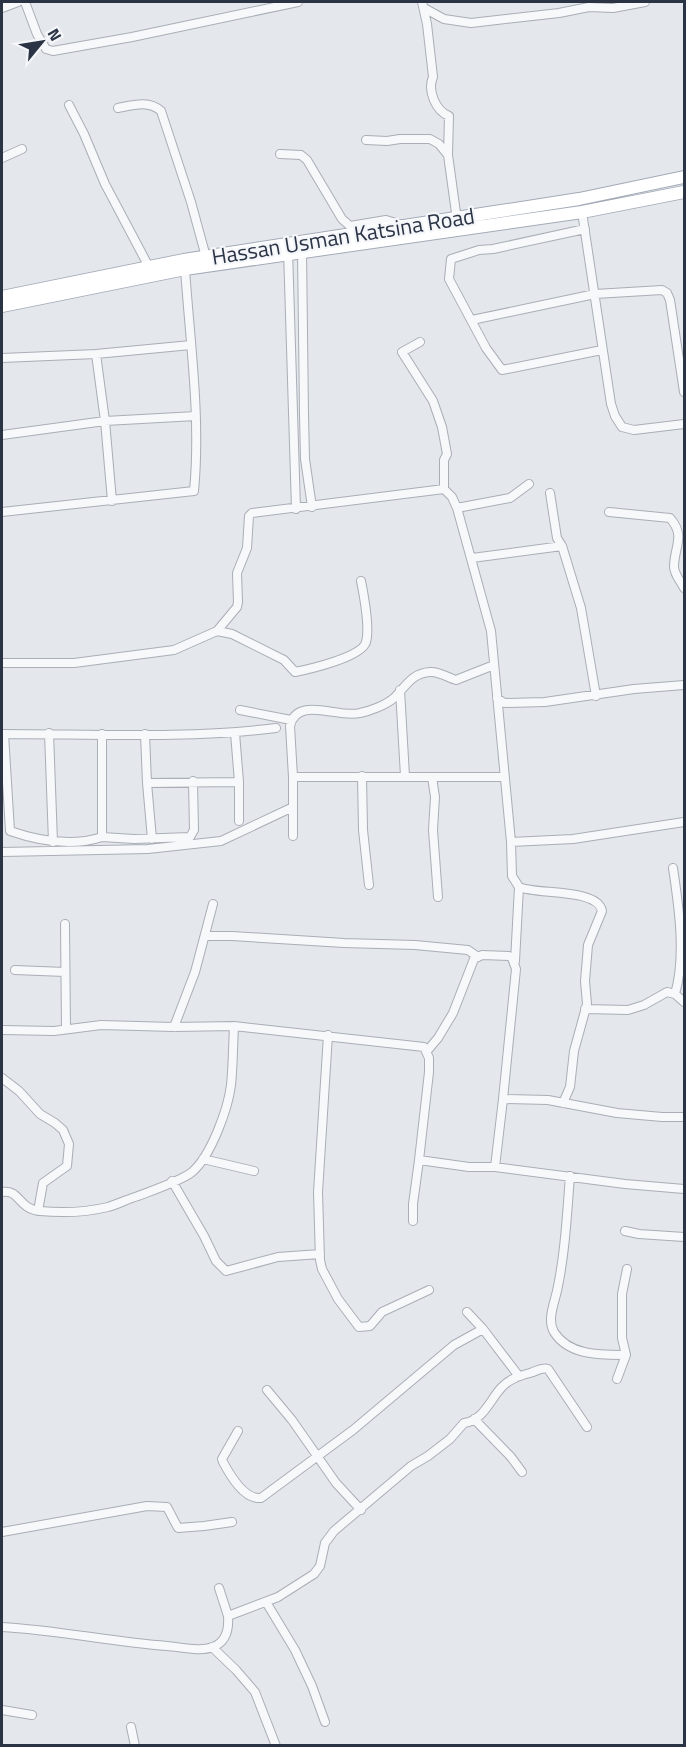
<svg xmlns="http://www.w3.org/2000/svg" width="686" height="1747" viewBox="0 0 686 1747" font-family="'Titillium Web',sans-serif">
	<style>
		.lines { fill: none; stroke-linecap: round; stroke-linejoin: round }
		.street-casing { stroke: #a9aeb7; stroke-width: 10 }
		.primary-casing { stroke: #a3abb8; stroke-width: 14 }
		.street { stroke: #f7f8fa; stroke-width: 8 }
		.primary { stroke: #fff; stroke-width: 12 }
		.labels { text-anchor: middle; stroke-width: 4.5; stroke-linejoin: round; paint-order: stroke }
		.street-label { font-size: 22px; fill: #2b3445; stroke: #f4f6f9 }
	</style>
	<rect width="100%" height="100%" fill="#e4e7ec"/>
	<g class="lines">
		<g class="street-casing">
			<path id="street" d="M25,2l12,32 9,15 7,2 79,-14 166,-35
				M422,2l5,22 6,53c-6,14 3,34 16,39l-1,39 9,65
				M2,8l16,-6
				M424,8l20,11 27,4 88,-10 30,-6 24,1 32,-6
				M69,105l15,29 21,50 44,83
				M118,108c15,-3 31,-8 43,3l30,91 15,55
				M366,140l21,1 13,-2h30l9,5 9,11
				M280,154l21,1 6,5 35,59 8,7 36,-6 17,5
				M2,158l20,-9
				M582,212l29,192 4,12 7,11 12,3 50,-6
				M585,229l-92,20 -14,1 -28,9 -2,20 37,69 16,22 100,-20
				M288,250l8,259
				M302,250l2,164 1,45 7,48
				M472,320l123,-26 67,-4 5,3 3,7 14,92
				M420,342l-18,10 31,49 9,26 5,27 -3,6v29
				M96,354l9,67 7,80
				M2,358l94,-4 95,-9
				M2,435l103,-14 91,-5
				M550,493l7,45 5,8 19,62 15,88
				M457,508l53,-10 19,-14
				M2,512l192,-21c7,-73 -4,-149 -9,-222
				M609,512l61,6c16,18 4,29 4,49 0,7 7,15 10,21
				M472,558l90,-12
				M217,631l15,3 52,26 11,12c15,-3 67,-15 71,-30 4,-14 -2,-46 -5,-61
				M2,663h72l100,-13 43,-19 20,-24 1,-5 -1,-29 10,-25 2,-32 3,-3 192,-24 8,8 5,11 34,123 20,211 1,34 7,11 -4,74
				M400,690l5,86
				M497,698l7,5 41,-1 89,-13 50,-4
				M240,710l51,10
				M49,733l4,109
				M235,733l4,49v39
				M2,734c91,0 184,5 274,-6
				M4,734l6,97c29,10 62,16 92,6v-103
				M145,734l2,49 5,56
				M362,776l1,54 6,55
				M293,777h211
				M432,777l3,20 -2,33 5,67
				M147,783l92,-1
				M293,836v-59l-3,-51c7,-31 49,-7 70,-13 10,-2 26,-8 34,-15 12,-12 18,-25 36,-26 8,-1 19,6 26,8l38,-15
				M102,837l32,2 56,-2 4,-7 -1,-49
				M511,842l62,-3 111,-17
				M2,852l146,-3 73,-8 72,-34
				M673,868c6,40 13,88 2,126
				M519,887c17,8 79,1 83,24l-14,34 -3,36 2,23 -13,47 -4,36 -7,16
				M65,924l1,105
				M205,936h27l112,7 71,2 53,5 10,7
				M15,970l50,2
				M585,1009l43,1 16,-5 23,-13 8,2 9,8
				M174,1027l21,-55 18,-68
				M2,1030l52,1 47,-6 73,2 60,-1 190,21 5,11v14l-10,88 50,7h26l8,-68 45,1 69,13 45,4h22
				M328,1035l-10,157 2,68 2,9 16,30 21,28 11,-1 12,-14 47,-22
				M427,1051l11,-13 15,-25 21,-54 8,-4 27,1 3,2 4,11 -13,130
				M2,1078l17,13 21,23 15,9 8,7 6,14 -2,22 -24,17 -5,28
				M203,1159l51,12
				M495,1167l130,17 59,5
				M570,1176c-3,38 -5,78 -13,115 -3,13 -10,29 -3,41 15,24 47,23 72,23
				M172,1181l32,55 12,25 10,10 52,-14 42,-3
				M2,1192c18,-3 16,17 38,19 21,2 47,1 68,-4 10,-3 20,-8 30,-11 13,-5 45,-16 54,-24 19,-16 36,-63 39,-87 2,-19 2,-40 3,-59
				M413,1221v-17l6,-44
				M625,1231l14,3 45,3
				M467,1312l16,17 35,46
				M617,1379l9,-24 -4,-17v-44l5,-25
				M267,1390l25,30 44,63 25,27
				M474,1419l37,38 11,15
				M238,1431l-16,28 1,3c7,13 21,38 38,36l92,-68 101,-85 29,-16
				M2,1532l145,-26 20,1 11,21 26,-2 28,-4
				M219,1588l9,28
				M266,1602l29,48 17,36 13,36
				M2,1627c55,3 110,15 165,19 14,1 33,6 46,1 13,-5 16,-18 15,-31l50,-19 36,-23 6,-8 5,-23 9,-12 77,-65 17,-10 22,-17 14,-16c19,-2 26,-23 37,-35 8,-9 18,-12 29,-15 7,-2 11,-6 18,-4l39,58
				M212,1647l24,23 19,22 21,54
				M2,1710l30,5
				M131,1727l4,19"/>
		</g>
		<g class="primary-casing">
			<path id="primary" d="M2,297l182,-37 395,-61 105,-22
				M2,306l183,-37 397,-57 102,-20"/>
		</g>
		<use href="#street" class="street"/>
		<use href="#primary" class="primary"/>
	</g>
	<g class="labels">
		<g class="street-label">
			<text transform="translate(343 236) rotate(-9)" y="8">Hassan Usman Katsina Road</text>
		</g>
	</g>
	<rect width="686" height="1747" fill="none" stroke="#2b3445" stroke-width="6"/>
	<g transform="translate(42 42) rotate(60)" stroke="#f4f6f9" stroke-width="4.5" paint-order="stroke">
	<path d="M0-4.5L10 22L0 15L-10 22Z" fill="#2b3445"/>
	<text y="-9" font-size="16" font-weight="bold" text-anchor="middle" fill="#2b3445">N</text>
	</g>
</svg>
